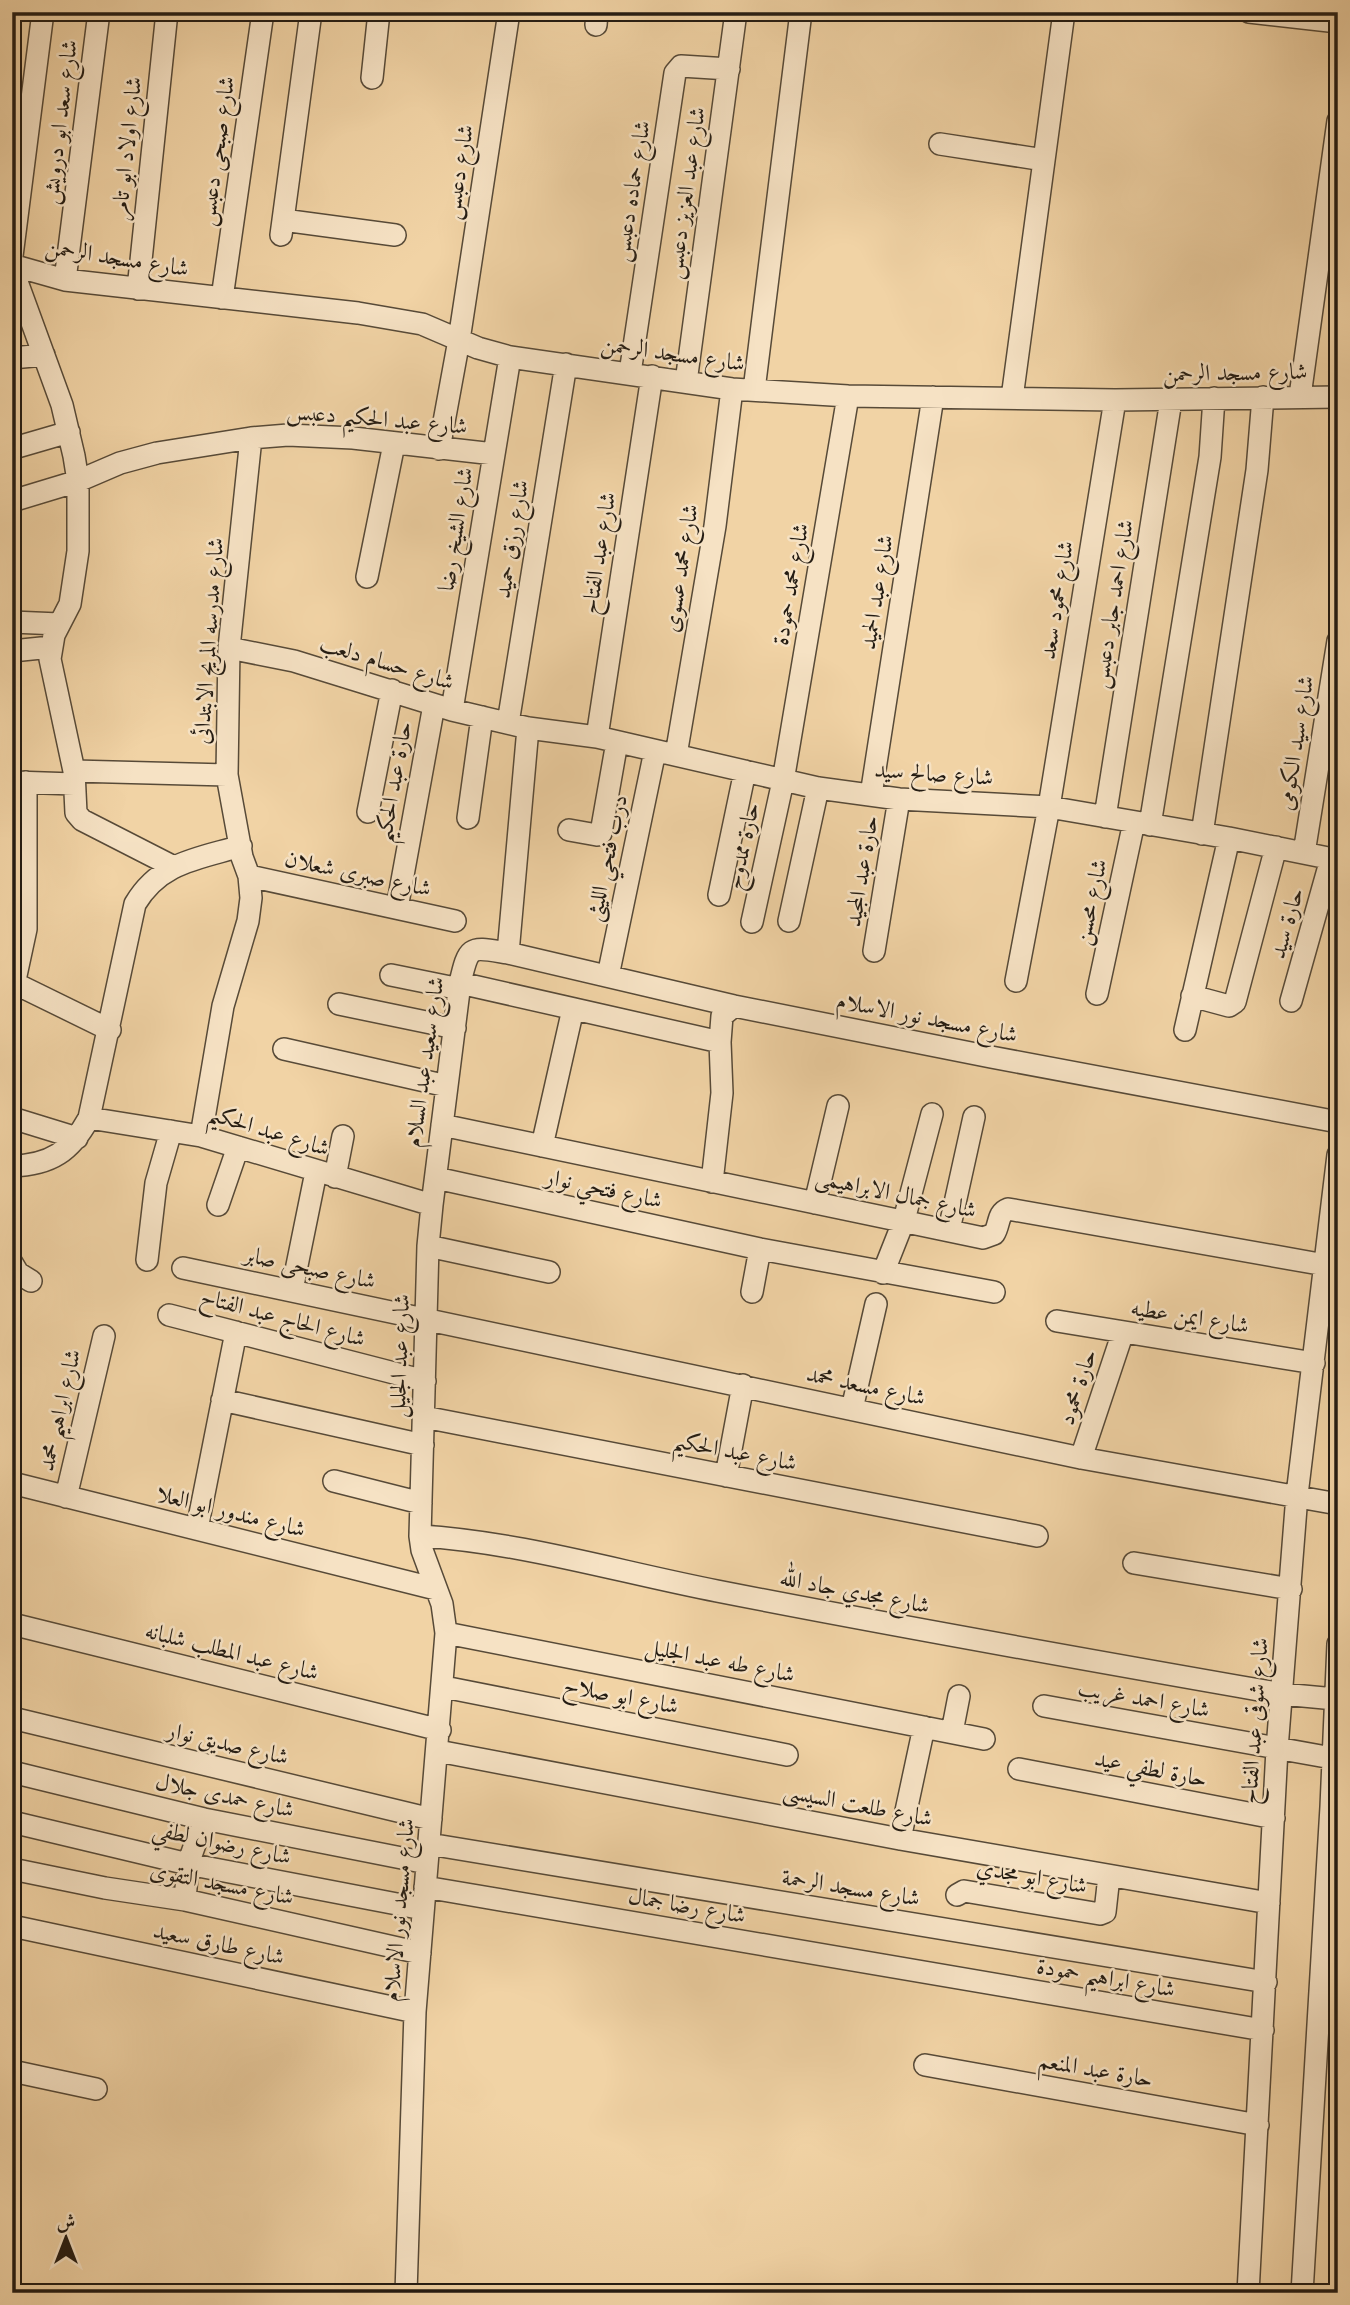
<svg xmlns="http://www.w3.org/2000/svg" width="1350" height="2305" viewBox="0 0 1350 2305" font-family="'Libre Caslon Text',Amiri,serif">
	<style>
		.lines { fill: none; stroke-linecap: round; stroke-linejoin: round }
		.street-casing { stroke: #574a38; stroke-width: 24 }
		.street { stroke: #f6e2c4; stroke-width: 21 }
		.labels { text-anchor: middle; stroke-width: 5; stroke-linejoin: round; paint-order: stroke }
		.street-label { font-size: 23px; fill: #241c13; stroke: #f6e2c4 }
	</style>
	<rect width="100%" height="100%" fill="#f1d3a5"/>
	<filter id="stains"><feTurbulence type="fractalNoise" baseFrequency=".00286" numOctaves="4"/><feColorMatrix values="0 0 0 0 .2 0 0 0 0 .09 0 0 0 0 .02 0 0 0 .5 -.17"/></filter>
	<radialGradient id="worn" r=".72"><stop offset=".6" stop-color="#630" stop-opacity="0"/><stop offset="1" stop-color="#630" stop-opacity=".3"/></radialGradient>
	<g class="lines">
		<g class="street-casing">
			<path id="street" d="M1249,12l89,10
				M596,25l1,-13
				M372,78l7,-66
				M940,144l104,16
				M283,220l112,15
				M281,235l30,-223
				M12,256l31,-244
				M12,265l53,15 293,33 64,11 56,24 32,9 222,32 116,7 267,4 223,-3
				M12,268l50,137 12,51 4,25v70l-8,53 -16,31 -4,24 24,112 2,42 6,7 90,46
				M65,280l34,-268
				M138,289l29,-277
				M222,298l41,-286
				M12,358l32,-3
				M630,373l45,-300 6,-7 48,3
				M686,382l50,-370
				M754,390l47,-378
				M1300,396l38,-275
				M1012,398l52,-386
				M14,448l55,-16
				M439,449l20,-109 50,-328
				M12,501l66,-20 42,-18 37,-10 94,-15 37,-3 65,3 141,16
				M367,577l27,-133
				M12,622l47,2
				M229,648l65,13 158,49 76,18 69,9 221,51 81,11 150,8 180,31 109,22
				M12,651l39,-4
				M452,710l58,-353
				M508,723l58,-359
				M597,737l55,-361
				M676,755l39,-229 17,-137
				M74,771l153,4
				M14,782l60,2
				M871,795l62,-398
				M368,812l24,-122
				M1105,817l66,-417
				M468,818l14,-101
				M1150,825l60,-368 4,-59
				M569,830l28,5 4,-2 16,-91
				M1202,834l55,-364 6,-73
				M1304,853l34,-212
				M249,876l206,45
				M719,895l26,-124
				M397,908l37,-203
				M789,921l29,-133
				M752,922l31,-141 65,-385
				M874,951l25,-152
				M508,953l20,-225
				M391,975l69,14
				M608,976l47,-225
				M1016,981l33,-174 66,-407
				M12,982l98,48
				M460,983l260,59
				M12,994l14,-65v-147
				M1097,994l37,-172
				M1192,996l37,10 6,-4 41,-155
				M1291,1001l40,-142
				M339,1004l116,24
				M1185,1030l44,-192
				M284,1049l163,37
				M12,1118l65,20
				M89,1118l46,-214c25,-42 62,-45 106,-58
				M442,1125l541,113 11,-4c6,-9 3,-21 14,-25l317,56
				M201,1136l22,-130 25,-85 3,-23 -2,-22 -7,-19 -15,-82 2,-127 22,-210
				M542,1146l31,-137
				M12,1166c39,-1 59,-15 77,-48l112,18 231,69
				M335,1177l8,-41
				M436,1178l324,71 234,43
				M712,1182l10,-89 -2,-51 2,-26 12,-10
				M815,1203l23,-97
				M218,1205l20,-58
				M949,1230l25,-113
				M428,1246l121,26
				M147,1260l9,-77 15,-52
				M12,1263l6,10 13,8
				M183,1268l898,190 257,46
				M883,1273l21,-53 28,-106
				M292,1290l24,-118
				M752,1292l8,-43
				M169,1315l256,66
				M1057,1321l257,42
				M222,1400l201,45
				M852,1409l24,-105
				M424,1417l613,119
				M1081,1458l42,-126
				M726,1476l17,-91
				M334,1481l87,22
				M12,1483l424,106
				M66,1497l38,-161
				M197,1529l39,-197
				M420,1536c100,6 199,36 297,55 188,37 376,70 565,103l53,5
				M1134,1563l157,26
				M12,1624l428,106
				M446,1633l538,106
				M444,1687l343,68
				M1044,1706l288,52
				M12,1718l419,101
				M952,1732l7,-36
				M438,1751l462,88 369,64
				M1019,1769l255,49
				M12,1772l192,47 223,44
				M12,1822l176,42 235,45
				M900,1839l24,-112
				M429,1844l837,138
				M12,1869l93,19 80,12 235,53
				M425,1887l838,143
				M957,1895l7,-4 136,23 5,-2 4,-36
				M185,1900l3,-36 16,-45
				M12,1926l403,86
				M925,2065l333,60
				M12,2071l84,18
				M406,2293l9,-281 31,-379 -4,-29 -20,-54 -2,-14 8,-290 4,-41 28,-222c9,-39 10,-36 48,-30l226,53 257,51 347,65
				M1248,2293l29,-544 20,-254 41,-340
				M1302,2293l29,-486 7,-163"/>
		</g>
		<use href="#street" class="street"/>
	</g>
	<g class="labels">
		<g class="street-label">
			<text transform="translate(59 122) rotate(-83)" y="8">شارع سعد ابو درويش</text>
			<text transform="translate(126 148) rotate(-84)" y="8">شارع اولاد ابو تامر</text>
			<text transform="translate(216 151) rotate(-82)" y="8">شارع صبحى دعبس</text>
			<text transform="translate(458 172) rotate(-81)" y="8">شارع دعبس</text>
			<text transform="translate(631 191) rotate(-81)" y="8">شارع حماده دعبس</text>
			<text transform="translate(685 193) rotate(-82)" y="8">شارع عبد العزيز دعبس</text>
			<text transform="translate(117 257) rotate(9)" y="8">شارع مسجد الرحمن</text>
			<text transform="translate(673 353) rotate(8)" y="8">شارع مسجد الرحمن</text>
			<text transform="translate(1235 372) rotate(-1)" y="8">شارع مسجد الرحمن</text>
			<text transform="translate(377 418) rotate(5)" y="8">شارع عبد الحكيم دعبس</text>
			<text transform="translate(455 529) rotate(-81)" y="8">شارع الشيخ رضا</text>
			<text transform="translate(511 539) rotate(-81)" y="8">شارع رزق حميد</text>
			<text transform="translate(598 553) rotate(-81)" y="8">شارع عبد الفتاح</text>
			<text transform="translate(680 568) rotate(-81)" y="8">شارع محمد عسوى</text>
			<text transform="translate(790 584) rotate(-80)" y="8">شارع محمد حمودة</text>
			<text transform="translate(876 592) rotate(-81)" y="8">شارع عبد الحميد</text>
			<text transform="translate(1056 600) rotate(-81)" y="8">شارع محمود سعد</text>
			<text transform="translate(1112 604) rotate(-81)" y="8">شارع احمد جابر دعبس</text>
			<text transform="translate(208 641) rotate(-86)" y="8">شارع مدرسه المريج الابتدائى</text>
			<text transform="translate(387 662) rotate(17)" y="8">شارع حسام دلعب</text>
			<text transform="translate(1295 743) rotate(-81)" y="8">شارع سيد الكومى</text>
			<text transform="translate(934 773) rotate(4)" y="8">شارع صالح سيد</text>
			<text transform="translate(393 782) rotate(-80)" y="8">حارة عبد الحكيم</text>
			<text transform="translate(742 846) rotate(-78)" y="8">حارة ممدوح</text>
			<text transform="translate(606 858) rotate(-78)" y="8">درب فتحي الليثى</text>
			<text transform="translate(861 871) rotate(-81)" y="8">حارة عبد المجيد</text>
			<text transform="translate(358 873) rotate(12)" y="8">شارع صبرى شعلان</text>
			<text transform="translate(1090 902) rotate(-78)" y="8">شارع محسن</text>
			<text transform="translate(1286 923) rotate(-74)" y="8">حارة سيد</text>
			<text transform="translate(927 1017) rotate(11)" y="8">شارع مسجد نور الاسلام</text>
			<text transform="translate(424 1062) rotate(-82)" y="8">شارع سعيد عبد السلام</text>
			<text transform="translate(269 1130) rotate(17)" y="8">شارع عبد الحكيم</text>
			<text transform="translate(604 1188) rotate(12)" y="8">شارع فتحي نوار</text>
			<text transform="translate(896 1193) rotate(12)" y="8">شارع جمال الابراهيمى</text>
			<text transform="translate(310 1267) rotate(12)" y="8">شارع صبحى صابر</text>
			<text transform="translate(1190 1316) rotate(9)" y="8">شارع ايمن عطيه</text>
			<text transform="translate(283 1317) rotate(15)" y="8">شارع الحاج عبد الفتاح</text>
			<text transform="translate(399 1356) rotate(-88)" y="8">شارع عبد الجليل</text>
			<text transform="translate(866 1385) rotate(12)" y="8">شارع مسعد محمد</text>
			<text transform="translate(1077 1387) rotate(-72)" y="8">حارة محمود</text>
			<text transform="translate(59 1410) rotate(-77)" y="8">شارع ابراهيم محمد</text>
			<text transform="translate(735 1451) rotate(11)" y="8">شارع عبد الحكيم</text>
			<text transform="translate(231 1511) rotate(14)" y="8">شارع مندور ابو العلا</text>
			<text transform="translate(855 1591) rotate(11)" y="8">شارع مجدي جاد الله</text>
			<text transform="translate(232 1651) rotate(14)" y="8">شارع عبد المطلب شلبانه</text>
			<text transform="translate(720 1660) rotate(11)" y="8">شارع طه عبد الجليل</text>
			<text transform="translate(621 1695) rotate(11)" y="8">شارع ابو صلاح</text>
			<text transform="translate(1144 1698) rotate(10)" y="8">شارع احمد غريب</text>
			<text transform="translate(1254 1721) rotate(-86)" y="8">شارع شوقى عبد الفتاح</text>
			<text transform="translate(228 1743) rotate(13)" y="8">شارع صديق نوار</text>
			<text transform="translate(1151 1768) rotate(11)" y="8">حارة لطفي عيد</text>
			<text transform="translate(225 1795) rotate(12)" y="8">شارع حمدى جلال</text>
			<text transform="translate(858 1804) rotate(11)" y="8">شارع طلعت السيسى</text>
			<text transform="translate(222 1842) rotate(12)" y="8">شارع رضوان لطفي</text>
			<text transform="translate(1032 1876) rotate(10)" y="8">شارع ابو مجدي</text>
			<text transform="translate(222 1883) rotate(11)" y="8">شارع مسجد التقوى</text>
			<text transform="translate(851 1887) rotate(9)" y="8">شارع مسجد الرحمة</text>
			<text transform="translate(687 1905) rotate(10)" y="8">شارع رضا جمال</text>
			<text transform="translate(398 1910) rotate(-85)" y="8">شارع مسجد نور الاسلام</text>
			<text transform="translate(219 1943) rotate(12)" y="8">شارع طارق سعيد</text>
			<text transform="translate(1106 1977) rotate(10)" y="8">شارع ابراهيم حمودة</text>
			<text transform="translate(1096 2069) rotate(10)" y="8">حارة عبد المنعم</text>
		</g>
	</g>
	<rect width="1350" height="2305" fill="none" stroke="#f1d3a5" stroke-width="42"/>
	<rect x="14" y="14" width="1322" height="2277" fill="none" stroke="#241c13" stroke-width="3.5"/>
	<rect x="21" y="21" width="1308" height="2263" fill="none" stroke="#241c13" stroke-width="2"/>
	<g transform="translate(66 2238)" stroke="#f6e2c4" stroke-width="5" paint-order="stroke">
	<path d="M0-5L12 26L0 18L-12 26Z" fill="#241c13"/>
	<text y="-10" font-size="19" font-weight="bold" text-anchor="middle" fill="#241c13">ش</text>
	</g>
	<rect width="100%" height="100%" filter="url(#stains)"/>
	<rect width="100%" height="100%" fill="url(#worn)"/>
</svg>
